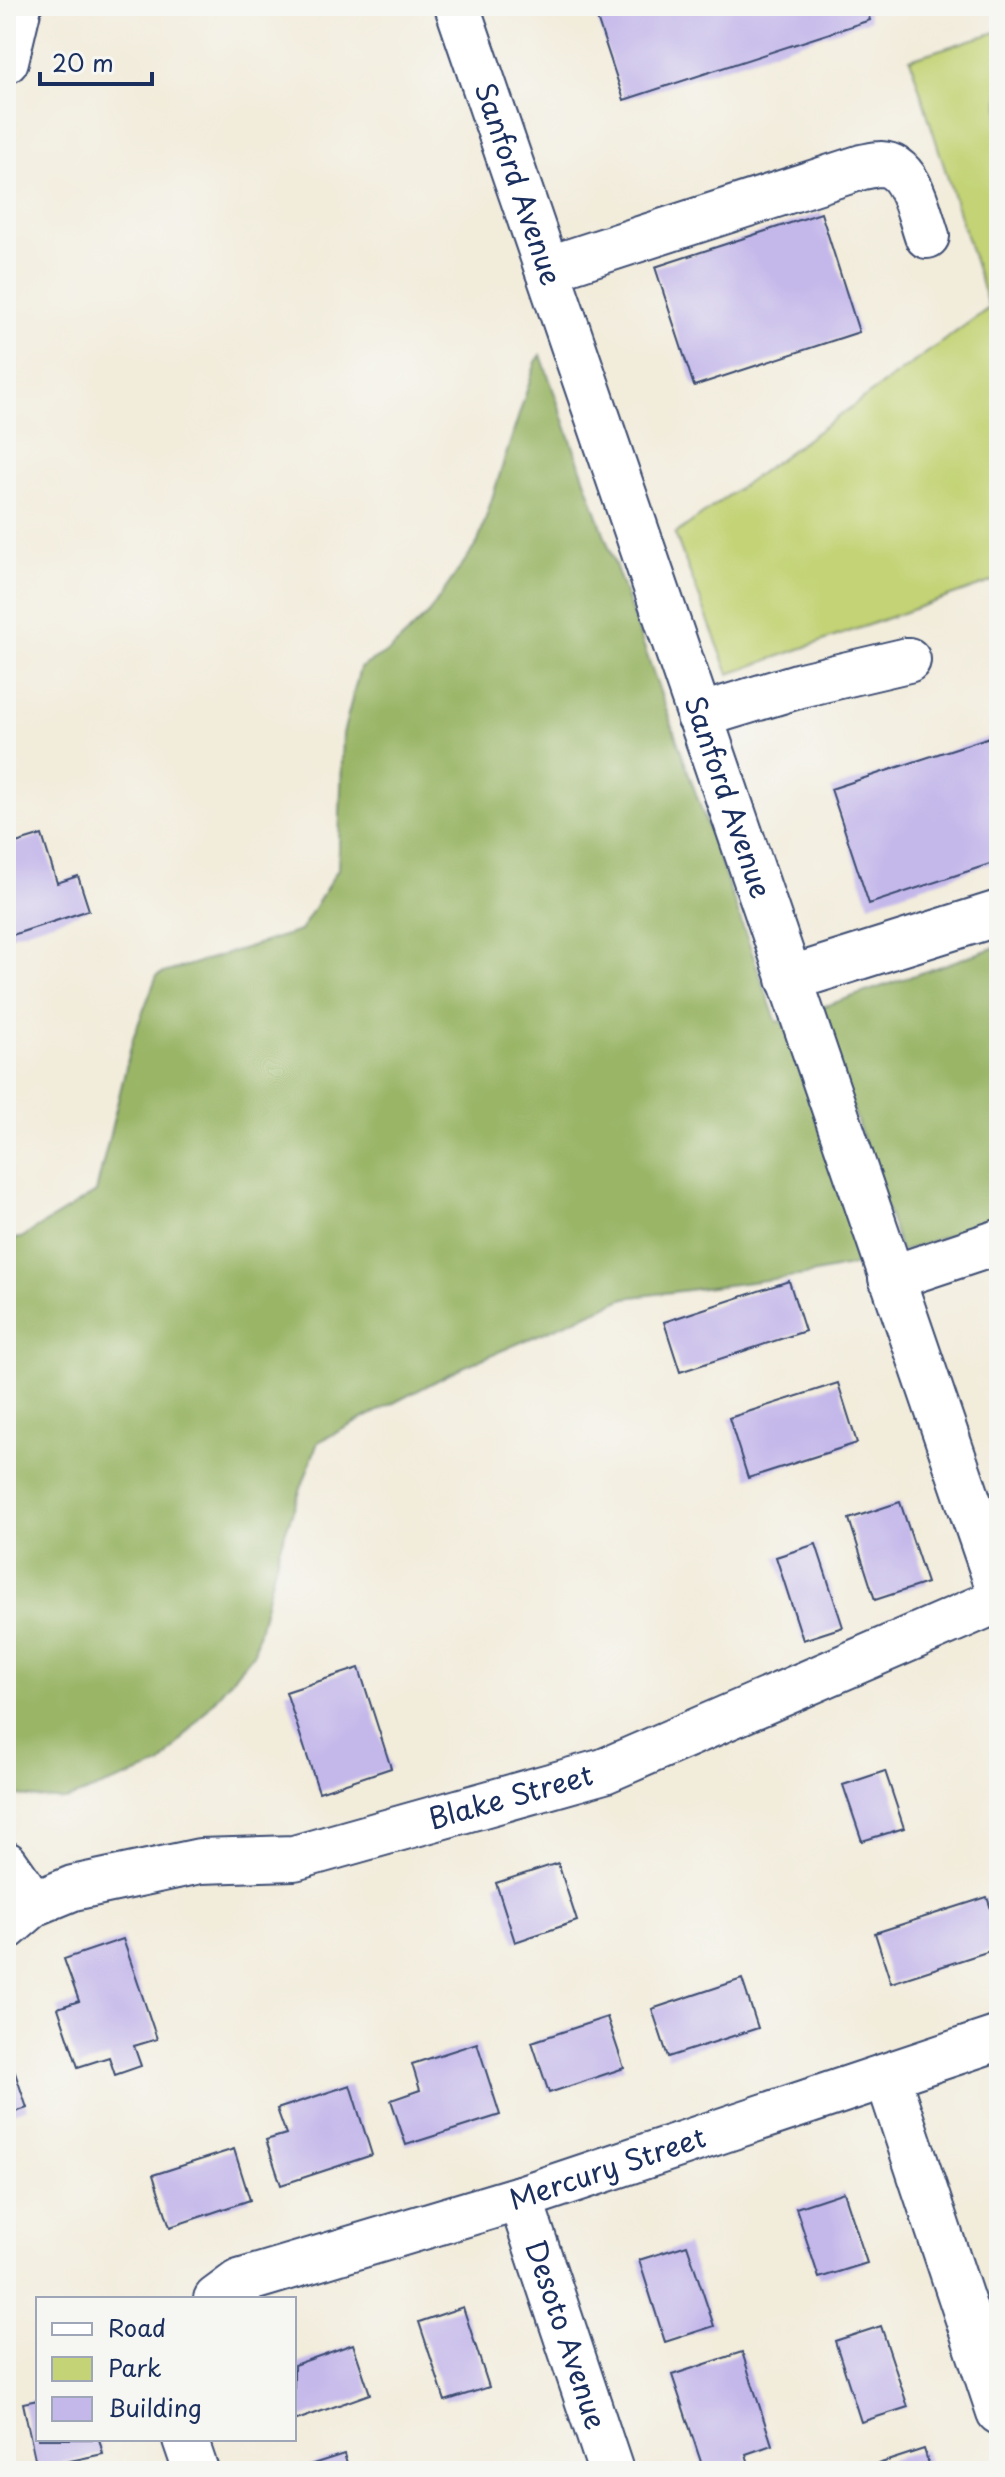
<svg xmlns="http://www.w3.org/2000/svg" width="1005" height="2477" viewBox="0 0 1005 2477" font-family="'Playpen Sans',sans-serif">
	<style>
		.green { fill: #c3d375; stroke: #6f816a; stroke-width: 2 }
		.forest { fill: #9ab566; stroke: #5a7262; stroke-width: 2 }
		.building { fill: #c4b8ea }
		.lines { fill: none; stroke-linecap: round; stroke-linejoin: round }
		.minor-casing { stroke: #3b4b71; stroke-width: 48 }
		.major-casing { stroke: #3b4b71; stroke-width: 48 }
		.minor { stroke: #fff; stroke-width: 44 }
		.major { stroke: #fff; stroke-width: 44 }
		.labels { text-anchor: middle; stroke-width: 6; stroke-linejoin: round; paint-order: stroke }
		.street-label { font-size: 28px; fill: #1b2f5e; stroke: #f6f6f2 }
	</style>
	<rect width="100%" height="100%" fill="#f6f6f2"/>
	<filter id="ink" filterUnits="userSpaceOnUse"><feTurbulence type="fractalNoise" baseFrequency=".0125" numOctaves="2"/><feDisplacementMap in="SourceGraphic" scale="16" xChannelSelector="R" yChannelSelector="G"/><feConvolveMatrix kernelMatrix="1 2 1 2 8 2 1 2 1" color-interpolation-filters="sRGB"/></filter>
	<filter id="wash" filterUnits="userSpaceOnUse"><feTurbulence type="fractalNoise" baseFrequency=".006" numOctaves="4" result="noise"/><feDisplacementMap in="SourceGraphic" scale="32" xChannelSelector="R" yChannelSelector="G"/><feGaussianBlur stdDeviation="1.8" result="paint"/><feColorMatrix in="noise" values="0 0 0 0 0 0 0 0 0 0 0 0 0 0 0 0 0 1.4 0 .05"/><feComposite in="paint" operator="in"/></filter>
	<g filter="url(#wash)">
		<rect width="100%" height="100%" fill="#f2ecdb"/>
		<path class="green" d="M999,31v548l-270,95 -54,-140 314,-226 -79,-249z"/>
		<path class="forest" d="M541,355l232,657 4,10 6,-1 82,242 -60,12 -180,23 -162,69 -145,75 -39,107 -25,103 -93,113 -95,35 -60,-5v-555l15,-2 75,-46 37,-154 24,-63 143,-44 38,-62 5,-135 17,-66 31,-18 37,-36 50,-72 58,-180z
			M999,946v271l-98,35 -82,-244z"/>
		<g id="blocks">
			<path class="building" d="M593,6h273l4,14 -246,80z
				M821,213l38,119 -165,54 -39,-119z
				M999,734v127l-130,43 -38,-115z
				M42,835l15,48 21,-7 11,34 -83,27v-91z
				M789,1281l16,50 -125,41 -16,-50z
				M838,1383l19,60 -109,35 -19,-60z
				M900,1502l27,81 -52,17 -26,-81z
				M816,1544l27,83 -40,13 -27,-83z
				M359,1668l32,100 -72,24 -33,-100z
				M885,1771l19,57 -42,13 -19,-56z
				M558,1863l19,58 -62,21 -19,-59z
				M987,1897l12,36v15l-108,35 -16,-50z
				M123,1939l34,100 -23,7 7,20 -26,9 -6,-18 -31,10 -20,-59 21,-7 -15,-42z
				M742,1979l16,49 -90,29 -16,-48z
				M607,2017l17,51 -75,25 -17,-51z
				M477,2043l23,72 -94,30 -15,-45 29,-10 -8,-26z
				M6,2046l21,62 -21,7z
				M350,2085l22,70 -91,30 -15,-45 20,-6 -9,-25z
				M234,2149l16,51 -80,27 -17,-52z
				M844,2192l23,71 -48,15 -23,-70z
				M687,2245l27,81 -49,16 -26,-82z
				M463,2307l26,80 -44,14 -26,-79z
				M881,2326l27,81 -47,15 -26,-81z
				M353,2344l17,50 -76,27v-56z
				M742,2352l30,93 -26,9 5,17h-47l-32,-96z
				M38,2400v39h61l4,15 -66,14 -14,-65z
				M924,2449l7,22h-54l-2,-6z
				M344,2454l5,17h-55v-1z"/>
		</g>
	</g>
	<g filter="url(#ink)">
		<use href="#blocks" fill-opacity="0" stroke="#3b4b71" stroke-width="2"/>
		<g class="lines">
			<g class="minor-casing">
				<g id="minor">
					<path id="s1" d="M457,6l542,1584"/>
					<path d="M547,269l315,-102c6,-1 13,-3 19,-3 30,1 38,50 46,72"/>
					<path d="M699,716l102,-31 107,-25"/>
					<path d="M789,979l210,-66"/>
					<path d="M891,1278l108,-36"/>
					<path d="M6,1864l28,40"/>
					<path id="s2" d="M6,1928l28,-24 39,-16 127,-27 94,-3 310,-87 395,-171"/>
					<path d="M887,2076l112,336"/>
					<path id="s3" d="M520,2198l91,273"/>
					<path id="s4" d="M216,2299l23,-17 281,-84 479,-160"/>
					<path d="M185,2439l11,32"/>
				</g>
			</g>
			<g class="major-casing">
				<path id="major" d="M6,61l13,-55"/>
			</g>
			<use href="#minor" class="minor"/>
			<use href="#major" class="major"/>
		</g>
	</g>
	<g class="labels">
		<g class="street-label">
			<text dy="10" stroke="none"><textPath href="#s1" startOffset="188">Sanford Avenue</textPath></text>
			<text dy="10" stroke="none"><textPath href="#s1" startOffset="836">Sanford Avenue</textPath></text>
			<text dy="10" stroke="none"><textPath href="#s2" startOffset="528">Blake Street</textPath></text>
			<text dy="10" stroke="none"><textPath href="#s4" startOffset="414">Mercury Street</textPath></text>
			<text dy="10" stroke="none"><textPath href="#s3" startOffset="144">Desoto Avenue</textPath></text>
		</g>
	</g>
	<rect width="1005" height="2477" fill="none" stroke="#f6f6f2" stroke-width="32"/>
	<rect x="36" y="2297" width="260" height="144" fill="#f6f6f2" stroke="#9ea6b7" stroke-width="2"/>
	<rect x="52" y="2323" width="40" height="12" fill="#ffffff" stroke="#9ea6b7" stroke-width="2"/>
	<text x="108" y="2337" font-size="24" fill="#1b2f5e">Road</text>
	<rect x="52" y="2357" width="40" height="24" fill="#c3d375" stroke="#9ea6b7" stroke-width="2"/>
	<text x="108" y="2377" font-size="24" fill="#1b2f5e">Park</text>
	<rect x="52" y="2397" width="40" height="24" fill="#c4b8ea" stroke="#9ea6b7" stroke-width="2"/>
	<text x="108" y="2417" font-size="24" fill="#1b2f5e">Building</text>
	<path d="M40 72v12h112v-12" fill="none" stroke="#1b2f5e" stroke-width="4"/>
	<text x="52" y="72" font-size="24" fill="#1b2f5e" stroke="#f6f6f2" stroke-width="6" paint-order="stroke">20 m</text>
</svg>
